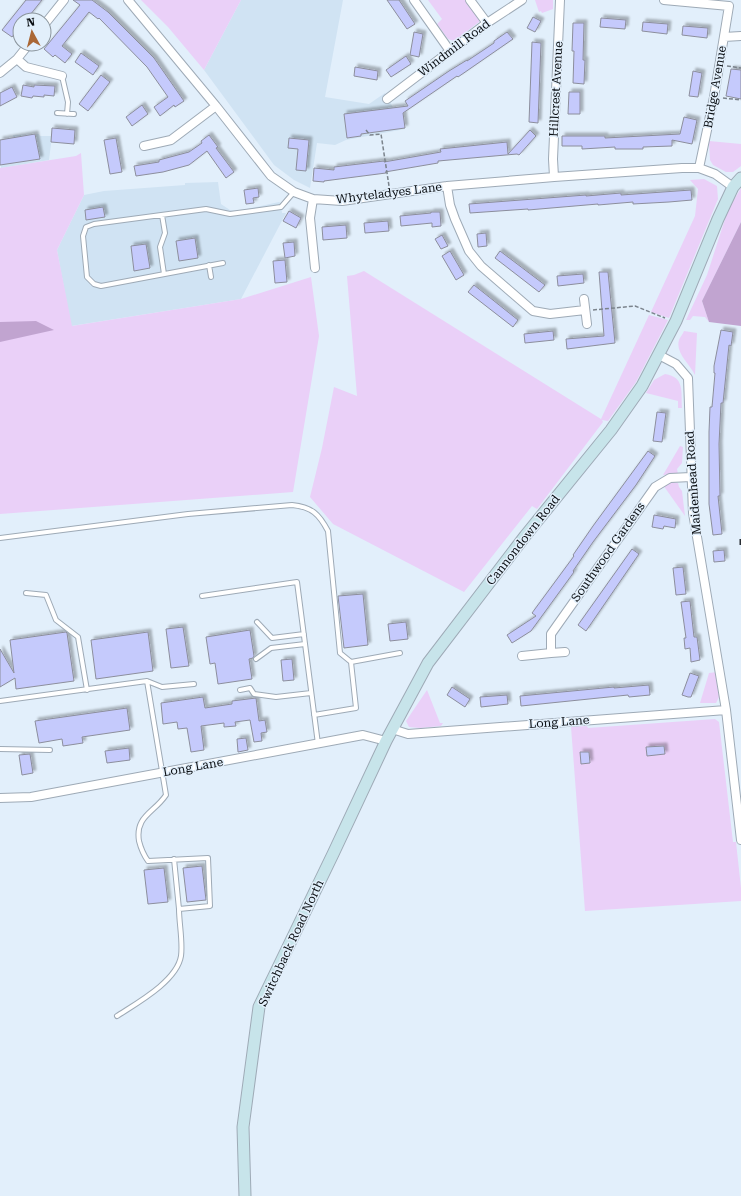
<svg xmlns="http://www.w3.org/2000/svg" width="741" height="1196" viewBox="0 0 741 1196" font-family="'Roboto Serif',serif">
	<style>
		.built { fill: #d0e3f3 }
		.green { fill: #ead0f8 }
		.forest { fill: #c1a4d0 }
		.building { fill: #c5cafc; stroke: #8c8e9c; filter: url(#shadow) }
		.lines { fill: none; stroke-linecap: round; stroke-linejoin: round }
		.service-casing { stroke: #9eaab6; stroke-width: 6 }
		.minor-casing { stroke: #9eaab6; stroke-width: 10 }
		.secondary-casing { stroke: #9eaab6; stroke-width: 13 }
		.path { stroke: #7b838c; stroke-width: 1.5; stroke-dasharray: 4 2; stroke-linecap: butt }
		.service { stroke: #fff; stroke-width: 4 }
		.minor { stroke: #fff; stroke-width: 8 }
		.secondary { stroke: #c7e4ea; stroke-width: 11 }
		.rail { stroke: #292e34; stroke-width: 3; stroke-dasharray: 6 3; stroke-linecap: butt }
		.labels { text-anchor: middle; stroke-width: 3; stroke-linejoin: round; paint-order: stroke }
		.street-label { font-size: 12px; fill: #090d11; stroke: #e2effb }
	</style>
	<defs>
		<filter id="shadow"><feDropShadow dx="3" dy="-3" stdDeviation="1" flood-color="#0004"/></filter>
	</defs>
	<rect width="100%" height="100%" fill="#e2effb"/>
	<path class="built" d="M241,0h102l-18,97 44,7 16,-11 11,20 7,-1 2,17 -59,11 -11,5 -18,-2 -7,45 -16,-8 -20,-15 -70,-95z
		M39,134l1,2h12l-3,24 -48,8 -1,-27 14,-2 -1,-4z
		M218,182l3,22 9,6 8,1 41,-9 2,1 1,10h4l-45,86 -170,27 -14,-76 27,-55 20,-4 81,-6v-2z"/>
	<path class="green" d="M141,0h100l-37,70 -36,-43z
		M428,0h39l13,16 -1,6 -25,19 -6,-2 -11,-15 5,-5z
		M535,0h18v9l-11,4 -1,-2 6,-9 -6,9 -2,1z
		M709,141l32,3v22l-8,6h-7l-13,-7 -3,-5z
		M81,153l3,42 -27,55 15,76 169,-27 70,-22 8,59 -26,156 -293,22v-346l76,-12z
		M704,179l13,7 1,13 -49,119 -18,-6 44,-96 3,-27 -8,-9z
		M741,188v34l-39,79 7,21 -4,-5 -12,-1 -3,4h-4l21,-45 21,-65z
		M364,271l237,148 48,-104 19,5 -32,62 -28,39 -6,-1 1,2 -66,87 -5,-3 -68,86 -131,-68 -23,-27 12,-49 12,-61 23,9 -10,-120 7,-1z
		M684,331l13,2 -2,42c-5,-11 -20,-22 -16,-35 1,-3 4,-6 5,-9z
		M665,374c20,3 16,18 17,34h-4v-7l-32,-8 8,-13z
		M680,446l3,1 -1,16 -5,6 1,5 -15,1z
		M671,482l7,1 1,4 3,4 3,25 -22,-31z
		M717,672l3,20 -1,5 -3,6h-16l9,-30z
		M427,690l13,33h3l-2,3 -21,2 -11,-1 -3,-6z
		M715,719l4,3 14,120h3l5,46v13l-156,10 -14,-184 16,-1 1,2z"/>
	<path class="forest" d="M741,222v104l-32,-4 -7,-21z
		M36,321l18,9 -54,12v-20z"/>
	<path class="building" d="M26,0h16l-16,20h-6v7l-8,10 -10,-7z
		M73,0h19l16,12 46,46 30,43 -9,6 -1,-2 -14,11 -6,-9 14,-10 -21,-30 -48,-49 -1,1 -9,-7 -27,34 10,8 -7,9 -10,-8 -2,2 -9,-8 36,-44z
		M387,0h12l16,24 -8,5z
		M533,17l8,4 -6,11 -8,-4z
		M601,18l25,2 -1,9 -25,-2z
		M643,22l25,2 -1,10 -25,-3z
		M573,23h11l-1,37h2l-1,24 -11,-1 1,-32h-2z
		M683,26l25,2 -1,10 -25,-3z
		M414,32l9,2 -4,23 -9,-2z
		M507,32l6,7 -55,38 -1,-1 -54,37 2,15 -44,6v2l-14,2 -3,-24 64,-8 -3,-5 44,-30 18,-11v1l27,-18v-2z
		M532,42l9,1 -3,80 -9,-1z
		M81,53l18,13 -6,9 -18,-13z
		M406,56l5,8 -20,13 -5,-7z
		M355,67l23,4 -1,9 -23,-4z
		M731,69l10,1v29l-15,-3z
		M693,71l9,2 -4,24 -9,-1z
		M101,75l9,7 -22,29 -9,-7z
		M23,85l11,2v-2l21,1 -1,10 -10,-1v2l-11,-1 -1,2 -11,-2z
		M12,87l5,10 -17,9v-13z
		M569,92h11v22h-12z
		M142,105l6,9 -16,12 -6,-9z
		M684,117l13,3 -5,24 -20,-4v6l-29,1v2h-28v-2l-33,2v-3h-20v-10h43v2l75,-4z
		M52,128l23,2 -1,14 -23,-2z
		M530,130l6,6 -17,19 -2,-1 -79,7v2l-53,9 1,1 -62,8v1l-11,-1 1,-13 20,2v-3l50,-6v1l57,-10 -1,-3 67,-7 1,12z
		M35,134l5,25 -40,6v-25z
		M209,135l9,12 -2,1 18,24 -8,6 -19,-27 -18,14 -26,7 -27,4 -2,-10 25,-4v-2l30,-8 13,-9 -1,-2z
		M116,138l6,34 -12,2 -6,-34z
		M289,138l20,2 -3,31 -10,-1 2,-21 -10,-1z
		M258,188l1,9 -6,1 1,5 -8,1 -2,-14z
		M691,190l1,10 -23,2 -36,2v-2l-35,3v-1l-70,6v-1l-58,4 -1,-9 117,-9v1l35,-3v2z
		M103,207l2,10 -19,3 -1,-10z
		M289,211l12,7 -5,10 -13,-7z
		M431,212h9l1,14 -9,1v-4l-31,3 -1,-10 31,-3z
		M388,221l1,10 -24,2 -1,-10z
		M346,225l1,13 -24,2 -1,-13z
		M486,233l1,13 -9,1 -1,-13z
		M442,235l6,11 -7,3 -6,-10z
		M195,238l3,20 -19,3 -3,-20z
		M294,242l1,14 -10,2 -2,-15z
		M146,244l4,24 -16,3 -3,-25z
		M450,251l14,24 -8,5 -14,-24z
		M500,251l45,34 -6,7 -44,-34z
		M285,260l2,22 -12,1 -2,-22z
		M599,272h9l7,71 -48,6 -1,-10 38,-3z
		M583,274l1,9 -26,3 -1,-10z
		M474,285l44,35 -5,7 -45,-35z
		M721,330l12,2 -2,14 -2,-1 -6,58h-2l-2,41 1,52h-2l4,38 -9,1 -4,-31v-72l1,-25h2l3,-34h-1v-7z
		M553,331l1,9 -29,3 -1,-9z
		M657,412l9,1 -4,29 -9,-1z
		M648,451l7,5 -19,29 -43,57 -20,29 1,1 -43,59 -19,12 -5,-8 29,-19 -4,-3 42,-57 -1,-1 20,-29z
		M654,515l22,4 -1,9 -11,-2 -1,3 -11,-2z
		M632,549l7,5 -53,77 -8,-6z
		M724,550l1,11 -11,1 -1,-11z
		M683,567l3,27 -10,1 -3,-27z
		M363,594l5,51 -24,3 -6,-52z
		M690,601l4,36h3l3,23 -9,2 -1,-14 -5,1 -1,-11h2l-5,-36z
		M406,622l2,17 -18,2 -2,-17z
		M183,627l6,39 -18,2 -5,-39z
		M250,630l4,26 -1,2 -4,1 3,20 -34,5 -3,-21 -5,1 -4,-27z
		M66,632l1,1 7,48 -58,8 -1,-11 -15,9v-38l14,24 -4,-33z
		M148,632l5,39 -57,8 -5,-39z
		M292,659l2,21 -11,1 -2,-21z
		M690,673l9,3 -8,21h-3l-6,-2z
		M649,685l1,10 -21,2 -1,-2 -107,11 -1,-10 94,-9v1z
		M452,687l18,12 -5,8 -18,-12z
		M507,695l1,9 -27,3 -1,-10z
		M203,697l2,11 27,-4v-3l24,-3 3,23 6,-1 2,12 -6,1 1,8 -8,1 -4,-22 -15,2 1,4 -12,1v-4l-23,3 3,24 -13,2 -4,-24 -9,1 -1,-7 -14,2 -2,-21z
		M127,708l3,22 -48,7 1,6 -20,3 -1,-7 -23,4 -4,-22z
		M246,738l2,12 -10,2 -1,-13z
		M664,746l1,8 -18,2 -1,-9z
		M129,748l1,12 -23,3 -2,-12z
		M580,752h9l1,11 -9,1z
		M30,754l3,19 -11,2 -3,-20z
		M202,866l4,34 -19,2 -4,-34z
		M164,868l4,34 -20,2 -4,-34z"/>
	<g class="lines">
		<g class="service-casing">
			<path id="service" d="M62,76l6,26 -1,12
				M57,113l17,1
				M162,215l3,18 -5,14 4,27
				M223,263l-122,23 -7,-2 -7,-7 -4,-41 3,-9 8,-3 112,-15 24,5 51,-7 13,-15
				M209,265l2,12
				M0,538l188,-24 104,-9c20,2 27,9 36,26l12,122 11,9
				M26,593l20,2 10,25 22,17 9,53
				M202,596l95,-14 21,162
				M257,622l15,16 32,-4
				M256,659l15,-11 34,-4
				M147,681l15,6 32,-3
				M240,690l10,-2 4,6 22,3 35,-4
				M0,701l147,-20 19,114c-12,18 -31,21 -27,46 2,8 4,13 9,20l60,-3 2,48 -31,3c0,14 4,33 2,47 -4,25 -44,47 -64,60
				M314,715l42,-7 -5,-46 49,-9
				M0,749l50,1
				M174,859l5,50"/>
		</g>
		<g class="minor-casing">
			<path id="minor" d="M128,0l88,106 55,70 23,16 19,7 29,2 105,-15 107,-9 128,-9h17l16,6 18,13
				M414,0l36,51
				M470,0l17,23
				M664,0l65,6 -15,91 -15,71
				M44,25l20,-25
				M724,37l17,-1
				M17,59l9,8 36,9
				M0,73l17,-14 12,-15
				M387,99l100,-76 35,-23
				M144,146l27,-6 45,-34
				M554,177l-1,-18 7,-159
				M447,186l3,19 5,14 14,32 12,15 52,45 17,3 35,-4
				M313,199l-3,19 5,50
				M584,299l3,25
				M659,355l17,9 12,14 5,135 33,197 15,130
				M551,653l14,-1
				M522,656l29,-3v-19l104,-147 15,-9 21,-1
				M392,729l16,5 318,-24
				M0,798l31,-1 332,-62 23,6"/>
		</g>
		<g class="secondary-casing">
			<path id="secondary" d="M245,1196l-2,-69 16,-120 74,-153 53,-113 42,-78 97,-127 86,-106 31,-44 34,-65 42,-102 15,-32 8,-9"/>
		</g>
		<path class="path" d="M727,66l14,2
			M723,98l18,2
			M366,130l4,5 11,-1 8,52
			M593,310l42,-4 30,12"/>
		<use href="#service" class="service"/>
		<use href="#minor" class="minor"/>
		<use href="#secondary" class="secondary"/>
		<path class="rail" d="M741,539v9"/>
	</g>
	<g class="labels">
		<g class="street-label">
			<text transform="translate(454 48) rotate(-37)" y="4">Windmill Road</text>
			<text transform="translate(715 87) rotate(-80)" y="4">Bridge Avenue</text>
			<text transform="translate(556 89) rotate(-87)" y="4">Hillcrest Avenue</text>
			<text transform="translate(389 193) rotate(-7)" y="4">Whyteladyes Lane</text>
			<text transform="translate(693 483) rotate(-94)" y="4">Maidenhead Road</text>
			<text transform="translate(523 540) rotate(-52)" y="4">Cannondown Road</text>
			<text transform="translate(608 552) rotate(-55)" y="4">Southwood Gardens</text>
			<text transform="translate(559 722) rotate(-4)" y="4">Long Lane</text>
			<text transform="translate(193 767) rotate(-10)" y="4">Long Lane</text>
			<text transform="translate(291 943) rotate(-65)" y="4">Switchback Road North</text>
		</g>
	</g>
	<g transform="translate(32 32) rotate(353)"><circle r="19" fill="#e2effb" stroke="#8b959d"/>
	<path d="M0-3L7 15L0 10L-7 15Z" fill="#aa6735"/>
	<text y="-6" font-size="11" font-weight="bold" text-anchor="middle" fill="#090d11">N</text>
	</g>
</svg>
